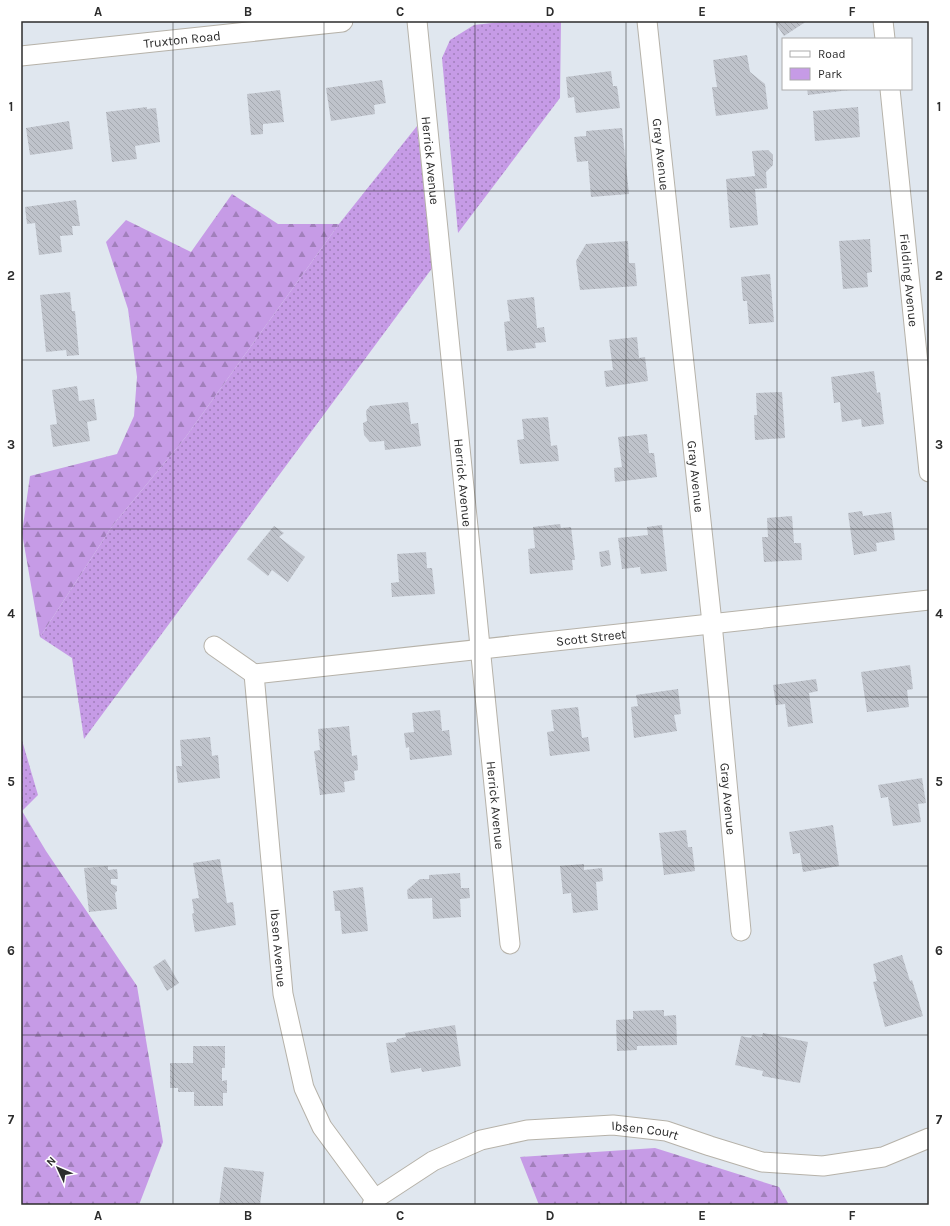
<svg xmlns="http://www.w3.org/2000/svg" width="950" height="1226" viewBox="0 0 950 1226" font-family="Karla,sans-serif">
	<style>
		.green { fill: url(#green-dots) }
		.forest { fill: url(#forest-firs) }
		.building { fill: url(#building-back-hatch) }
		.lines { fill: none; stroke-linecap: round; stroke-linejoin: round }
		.street-casing { stroke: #b6b2a9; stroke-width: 21 }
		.street { stroke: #fff; stroke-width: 19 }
		.grid { fill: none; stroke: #2d2d2d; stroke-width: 1; stroke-opacity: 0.55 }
		.labels { text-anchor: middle; stroke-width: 4; stroke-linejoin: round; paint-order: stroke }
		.street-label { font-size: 13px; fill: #2d2d2d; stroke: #fff }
		.neatline { fill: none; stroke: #2d2d2d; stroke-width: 1.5 }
		.grid-label { font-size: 13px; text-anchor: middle; font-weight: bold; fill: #2d2d2d }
	</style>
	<defs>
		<pattern id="green-dots" width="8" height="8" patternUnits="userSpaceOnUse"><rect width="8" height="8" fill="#c69be6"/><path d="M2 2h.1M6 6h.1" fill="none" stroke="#a17fbb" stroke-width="1.8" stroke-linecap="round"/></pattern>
		<pattern id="forest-firs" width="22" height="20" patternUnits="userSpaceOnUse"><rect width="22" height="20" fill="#c69be6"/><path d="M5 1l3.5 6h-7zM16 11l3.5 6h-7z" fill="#a17fbb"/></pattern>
		<pattern id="building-back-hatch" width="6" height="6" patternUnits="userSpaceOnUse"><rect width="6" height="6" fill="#bfc3cb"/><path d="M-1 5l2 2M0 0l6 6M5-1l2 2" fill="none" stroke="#a4a8af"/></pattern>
	</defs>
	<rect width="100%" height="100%" fill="#e0e7ef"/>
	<path class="green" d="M511,21h50l-1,77 -102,135 -16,-175 8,-18 24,-15z
		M417,126l16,141 -349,472 -12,-81 -32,-21 73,-112 72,-87 154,-214z
		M21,737l17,58 -17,17z"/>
	<path class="forest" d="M232,194l46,30h61l-154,214 -72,87 -73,112 -18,-104 8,-57 87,-22 17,-38 3,-39 -9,-68 -22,-67 20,-22 65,32z
		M22,811l24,40 91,135 26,156 -24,63h-118v-393z
		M655,1148l124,39 10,18h-250l-19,-48z"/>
	<path class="building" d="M774,21h33l-23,15z
		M747,55l3,17 15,12 3,25 -52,7 -4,-29h5l-4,-27z
		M611,71l2,15h4l3,22 -44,5 -2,-16 -6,1 -2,-21z
		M382,80l4,23 -12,2 1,9 -44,7 -5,-33z
		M807,89h43v1l-42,5z
		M280,90l4,32 -21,2v10l-12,1 -4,-41z
		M147,107v2l9,-1 4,34 -25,4 2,13 -25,3 -6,-50z
		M858,107l2,30 -45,4 -2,-30z
		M69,121l4,28 -43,6 -4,-27z
		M622,128l7,66 -38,3 -3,-36 -11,1 -3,-25 12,-1v-5z
		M768,150l5,5v10l-7,7 1,16 -12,1 3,36 -28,3 -4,-49 29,-3 -3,-25z
		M76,200l4,26h-8l1,9 -13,1 2,16 -23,3 -4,-32 -8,1 -2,-17z
		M870,239l2,33 -5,1 1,14 -25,2 -4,-48z
		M628,241l1,22h6l2,23 -57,4 -4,-29 10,-17z
		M770,274l4,48 -25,2 -2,-23h-4l-2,-24z
		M70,292l2,19h3l4,44 -12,1 -1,-6 -20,2 -6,-57z
		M534,297l3,31 7,-1 2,15 -11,1 1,5 -29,3 -3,-29 6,-1 -3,-21z
		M637,337l2,21 6,-1 3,24 -42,6 -2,-16 9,-1 -4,-30z
		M874,371l3,22 3,-1 4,32 -22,3 -1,-8 -19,3 -2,-20 -6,1 -3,-26z
		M77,386l2,15 15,-2 3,21 -10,2 3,19 -37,6 -3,-22 7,-1 -5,-34z
		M782,392l3,46 -30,2 -1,-25h3l-1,-22z
		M408,402l3,22 7,-1 3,23 -36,4 -1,-9 -14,1 -6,-7 -1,-12 4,-2 -1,-10 4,-5z
		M548,417l3,29 6,-1 2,16 -39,3 -3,-24 7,-1 -2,-20z
		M647,434l2,19h5l3,24 -42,5 -1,-14 8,-1 -4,-30z
		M862,511l1,5 28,-4 4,28 -19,3 1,8 -23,4 -6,-42z
		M792,516l2,27h7l1,17 -38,2 -2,-25h6l-1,-19z
		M560,524l1,4 10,-1 4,33h-3l1,10 -43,4 -2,-25 7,-1 -2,-21z
		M662,525l5,46 -26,3 -1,-7 -18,2 -4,-31 30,-3 -1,-8z
		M274,526l10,7 -5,4 26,20 -17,25 -16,-12 -4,6 -21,-17z
		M609,550l2,15 -10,2 -2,-15z
		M426,552l1,16h5l3,26 -43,3 -1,-14 8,-1 -2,-28z
		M910,665l3,24 -6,1 2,17 -42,5 -6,-40z
		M816,679l2,12 -9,2 4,30 -25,4 -3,-23 -9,1 -3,-20z
		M678,689l3,25 -7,1 3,16 -43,7 -3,-31 7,-1 -2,-11z
		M578,707l4,31 6,-1 2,14 -40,5 -3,-24 7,-1 -3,-21z
		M440,710l2,21 7,-1 3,25 -42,5 -1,-13 -3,1 -2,-15 10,-1 -2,-19z
		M349,726l3,30 5,-1 1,15 -4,1 1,9 -11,2 1,10 -25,3 -6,-44 6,-1 -2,-21z
		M210,737l2,19 6,-1 2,23 -42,5 -2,-17h6l-2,-26z
		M922,778l4,25 -8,1 3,18 -28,4 -5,-29 -7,1 -3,-13z
		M833,825l6,41 -36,6 -3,-19 -7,1 -4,-22z
		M686,830l2,17h4l3,24 -31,4 -5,-42z
		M220,859l7,44 6,-1 3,23 -41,7 -3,-18 2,-1 -2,-14 7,-1 -6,-35z
		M584,864v6l18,-2 1,13 -7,1 2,28 -25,3 -2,-20 -8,1 -3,-28z
		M108,866v4l9,-1 1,10h-7v5l6,2v5l-2,2 2,16 -28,3 -5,-44z
		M460,873l1,15h8l1,10 -10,1 1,18 -28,2 -1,-21 -24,1 -1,-9 13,-11h9v-4z
		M363,887l5,44 -26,3 -2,-23h-5l-2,-20z
		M902,955l8,26 2,-1 11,36 -38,11 -12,-45 4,-1 -4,-17z
		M165,959l14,24 -12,8 -14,-24z
		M664,1010v6l12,-1 1,30 -40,1v4l-20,1 -1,-31 17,-1v-8z
		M455,1025l6,41 -39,6 -1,-4 -30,5 -5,-30 10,-1 1,-3 9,-2 -1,-4z
		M763,1033l45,9 -8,41 -38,-7 1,-5 -28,-6 6,-29 10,2 1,-3 10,2z
		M193,1046h32v22h-3v13l5,-1v13h-4v13h-29v-14h-16v-4h-8v-25h23z
		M224,1167l40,5 -4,33h-41z"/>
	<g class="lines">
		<g class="street-casing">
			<g id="street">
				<path id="s1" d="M417,21l93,923"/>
				<path id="s2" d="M647,21l65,602 29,308"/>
				<path d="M883,21l2,18"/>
				<path id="s3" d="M21,56l321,-34 1,-1"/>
				<path id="s4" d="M890,89l39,383"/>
				<path d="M214,646l40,28"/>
				<path id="s5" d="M254,674c225,-24 450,-50 675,-74"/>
				<path id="s6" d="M254,674l29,320 21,94 18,39 53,72"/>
				<path id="s7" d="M372,1205l3,-6 58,-38 48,-21 46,-10 86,-5 53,6 44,15 52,16 61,4 60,-9 46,-19"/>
			</g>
		</g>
		<use href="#street" class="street"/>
	</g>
	<path class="grid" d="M173,21v1184M324,21v1184M475,21v1184M626,21v1184M777,21v1184M21,191h908M21,360h908M21,529h908M21,697h908M21,866h908M21,1035h908"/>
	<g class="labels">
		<g class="street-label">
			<text dy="5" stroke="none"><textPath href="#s3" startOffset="162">Truxton Road</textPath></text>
			<text dy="5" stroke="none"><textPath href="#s2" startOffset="134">Gray Avenue</textPath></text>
			<text dy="5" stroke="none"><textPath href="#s1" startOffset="140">Herrick Avenue</textPath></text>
			<text dy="5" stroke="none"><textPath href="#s4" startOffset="192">Fielding Avenue</textPath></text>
			<text dy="5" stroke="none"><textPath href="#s2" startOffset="458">Gray Avenue</textPath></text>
			<text dy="5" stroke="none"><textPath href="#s1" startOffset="464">Herrick Avenue</textPath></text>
			<text dy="5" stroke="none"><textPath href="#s5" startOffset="339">Scott Street</textPath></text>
			<text dy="5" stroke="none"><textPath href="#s2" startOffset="782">Gray Avenue</textPath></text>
			<text dy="5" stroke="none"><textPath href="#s1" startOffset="788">Herrick Avenue</textPath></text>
			<text dy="5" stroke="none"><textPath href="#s6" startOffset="275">Ibsen Avenue</textPath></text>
			<text dy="5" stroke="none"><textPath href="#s7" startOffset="294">Ibsen Court</textPath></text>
		</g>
	</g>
	<rect width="950" height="1226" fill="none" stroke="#ffffff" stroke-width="44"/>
	<rect x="782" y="38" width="130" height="52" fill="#ffffff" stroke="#ababab"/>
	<rect x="790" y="51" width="20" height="6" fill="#ffffff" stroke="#ababab"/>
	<text x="818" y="58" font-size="12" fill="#2d2d2d">Road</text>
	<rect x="790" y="68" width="20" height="12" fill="#c69be6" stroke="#ababab"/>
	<text x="818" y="78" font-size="12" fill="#2d2d2d">Park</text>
	<g transform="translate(58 1168) rotate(314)" stroke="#ffffff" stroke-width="3" paint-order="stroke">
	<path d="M0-3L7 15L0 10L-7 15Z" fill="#2d2d2d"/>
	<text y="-6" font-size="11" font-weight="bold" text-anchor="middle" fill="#2d2d2d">N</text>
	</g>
	<rect x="22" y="22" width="906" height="1182" class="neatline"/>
	<g class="grid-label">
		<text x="98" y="16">A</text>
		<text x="248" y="16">B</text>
		<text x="400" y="16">C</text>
		<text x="550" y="16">D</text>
		<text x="702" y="16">E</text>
		<text x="852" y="16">F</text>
		<text x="11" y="111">1</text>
		<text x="939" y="111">1</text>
		<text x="11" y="280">2</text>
		<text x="939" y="280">2</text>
		<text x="11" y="449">3</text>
		<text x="939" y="449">3</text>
		<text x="11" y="618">4</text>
		<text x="939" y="618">4</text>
		<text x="11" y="786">5</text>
		<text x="939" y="786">5</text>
		<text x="11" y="955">6</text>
		<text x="939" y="955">6</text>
		<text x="11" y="1124">7</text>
		<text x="939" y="1124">7</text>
		<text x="98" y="1220">A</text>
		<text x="248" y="1220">B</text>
		<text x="400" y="1220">C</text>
		<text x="550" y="1220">D</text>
		<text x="702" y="1220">E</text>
		<text x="852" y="1220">F</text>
	</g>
</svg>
